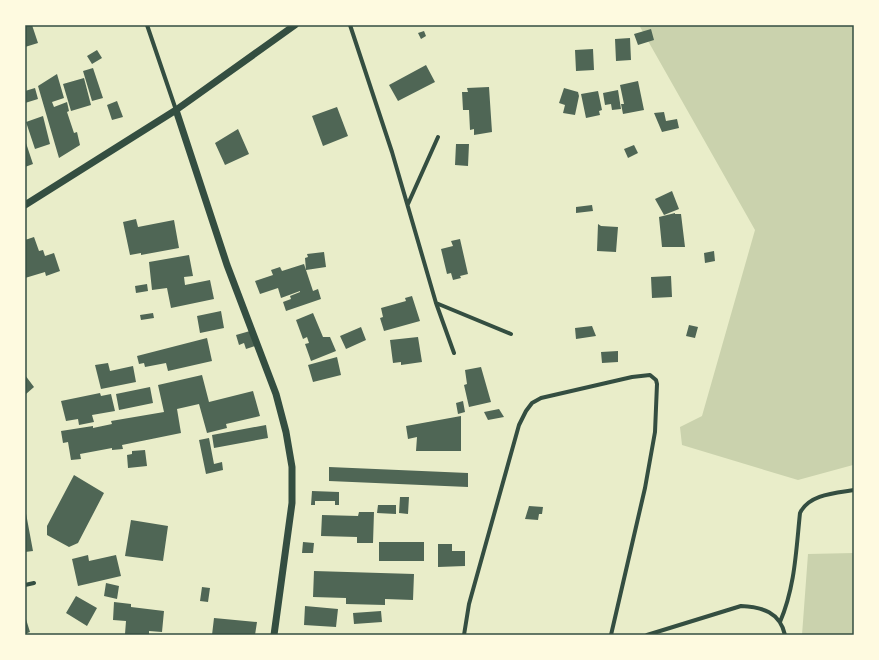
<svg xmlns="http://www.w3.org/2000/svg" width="879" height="660" viewBox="0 0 879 660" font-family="Lato,sans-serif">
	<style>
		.green { fill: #cad2ad }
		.building { fill: #4f6655 }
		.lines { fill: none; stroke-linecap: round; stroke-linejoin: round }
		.minor { stroke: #344e41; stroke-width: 4 }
		.tertiary { stroke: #344e41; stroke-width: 7 }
		.neatline { fill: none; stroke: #344e41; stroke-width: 1.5 }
	</style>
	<rect width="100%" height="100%" fill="#e9edc9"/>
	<path class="green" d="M639,25h215l-1,440 -55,15 -116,-35 -2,-18 22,-11 53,-186z
		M854,553v82h-52l6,-81z"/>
	<path class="building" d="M32,25l6,18 -13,4v-21z
		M651,29l3,11 -16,5 -4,-11z
		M424,31l2,5 -5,3 -3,-6z
		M630,38l1,22 -15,1 -1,-22z
		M593,49l1,21 -18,1 -1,-21z
		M97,50l5,8 -10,6 -5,-8z
		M426,65l9,17 -37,19 -9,-16z
		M93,68l10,30 -11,3 -9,-30z
		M57,74l7,24 -12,4 2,5 13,-5 2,9 -2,1 7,21 3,-1 3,13 -21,13 -21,-72z
		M84,78l7,27 -20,6 -8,-27z
		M638,81l6,29 -21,4 -2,-10h3l-4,-19z
		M489,87l3,45 -18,3v-6l-4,1 -1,-20h-6l-1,-18h6l-1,-4z
		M35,88l3,11 -13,4v-12z
		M564,88l14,4 1,4 -4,19 -12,-2 2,-8 -6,-2z
		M618,90l3,19 -9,1 -1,-6 -6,1 -2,-12z
		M598,91l4,19 -3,1 1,4 -14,3 -5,-24z
		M117,101l6,16 -11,3 -5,-15z
		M337,107l11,29 -25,10 -11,-30z
		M664,112l2,9 11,-2 2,9 -17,4 -8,-19z
		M43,116l7,28 -15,5 -9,-27z
		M238,129l11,25 -24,11 -10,-22z
		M25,140l8,24 -8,3z
		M456,144h13l-1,22 -13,-1z
		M634,145l4,8 -10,5 -4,-9z
		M672,191l7,18 -15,6 -9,-16z
		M592,205l1,6 -17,2v-6z
		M675,213v1h6l4,33h-23l-3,-30z
		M136,219l2,8 36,-7 5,28 -38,7v-2l-11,2 -7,-33z
		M598,224l3,2 17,1 -2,25 -19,-1z
		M34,237l5,14 4,-1 2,6 9,-3 6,18 -14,5 -1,-4 -20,6v-38z
		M460,239l8,35 -8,2 1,2 -8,2 -2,-7 -4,1 -6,-25 12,-3 -2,-5z
		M714,251l1,10 -10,2 -1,-10z
		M324,252l2,15 -20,3 -1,-12 3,-1 -1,-3z
		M189,255l4,21 -9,1 1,8 25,-5 4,19 -43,9 -4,-20 -15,2 -3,-28z
		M304,264l9,27 5,-2 3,10 -35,12 -3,-9 8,-3 -1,-3 10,-4v-1l-19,7 -3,-10 -18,6 -5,-13 18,-6 -2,-5 9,-3 2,4z
		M671,276l1,21 -20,1 -1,-21z
		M147,284l1,7 -12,2 -1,-7z
		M412,296l8,25 -36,10 -4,-13 3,-1 -2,-9 25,-7 -1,-3z
		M221,311l3,17 -24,5 -3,-17z
		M153,313l1,5 -13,2 -1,-5z
		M313,313l10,24h7l6,14 -25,10 -6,-17 4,-1 -2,-6 -4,2 -7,-19z
		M689,325l9,2 -3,11 -9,-2z
		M592,326l4,10 -20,3 -1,-11z
		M361,327l5,13 -20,9 -6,-13z
		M250,331l5,15 -9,3 -2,-6 -5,2 -3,-10z
		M418,337l4,25 -21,3v-3l-8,1 -3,-23z
		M207,338l5,23 -44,10 -2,-8 -21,4 -1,-4 -5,1 -2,-8z
		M618,351v11l-16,1 -1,-11z
		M337,357l4,18 -28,7 -5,-17z
		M108,363l2,8 23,-5 3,16 -35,7 -6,-24z
		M481,367l10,35 -22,5 -5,-22 3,-1 -2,-14z
		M25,375l9,12 -8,7 -1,-1z
		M202,375l7,27 44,-11 7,25 -34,8 1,4 -20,5 -8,-29 -22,5 4,24 -59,12 1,4 -11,1v-2l-32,6 1,5 -10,1 -3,-18 -5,1 -2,-12 32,-5v2l19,-4 -1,-3 53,-9 -6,-27z
		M150,387l3,16 -34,7 -3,-16z
		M100,393l1,3 10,-2 4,17 -23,4 2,7 -15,3 -1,-6 -12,2 -5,-20z
		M463,401l2,11 -7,2 -2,-11z
		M499,409l5,8 -16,3 -4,-8z
		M461,416v35h-45l1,-14 -9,2 -2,-13z
		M266,425l2,13 -54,10 -2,-13z
		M209,438l5,26 8,-2 1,8 -17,4 -7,-34z
		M145,450l2,16 -19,2 -1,-13 5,-1v-3z
		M329,467l139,6v14l-139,-6z
		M74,475l30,18 -26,50 -9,4 -22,-12v-9z
		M312,491l27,1v13h-4v-4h-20v4h-4z
		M400,497h9l-1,17 -9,-1z
		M378,505h18v9l-19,-1z
		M529,506l14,1 -1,7h-3l-1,6 -13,-1z
		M25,508l8,43 -8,1z
		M359,512h15l-1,31h-16v-6l-36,-1 1,-21 36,1z
		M131,520l37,6 -5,35 -38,-5z
		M303,542l11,1 -1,10h-11z
		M379,542h45v19h-45z
		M438,544h14v7h13v15l-27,1z
		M88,555l1,6 27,-6 5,21 -43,10 -6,-27z
		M314,571l100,3 -1,26 -28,-1v6l-39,-1v-6l-33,-1z
		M106,583l13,3 -2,13 -13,-3z
		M202,587l8,1 -2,14 -8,-1z
		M76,596l21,12 -10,18 -21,-13z
		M114,602l17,2v3l33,4 -2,21 -13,-1v4l-24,-1 1,-13 -13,-1z
		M305,606l33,3 -2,18 -32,-2z
		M381,611l1,11 -28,2 -1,-11z
		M25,616l5,16 -5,2z
		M214,618l43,4 -2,13h-43z"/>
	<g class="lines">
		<path class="minor" d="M147,25l29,85
			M350,25l42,127 44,151 18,50
			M408,204l30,-67
			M436,303l75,31
			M25,585l9,-2
			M780,622c15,-35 16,-71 20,-109 9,-19 36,-20 54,-23
			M464,635l5,-31 50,-179 7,-14 6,-8 9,-5 91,-21 18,-2 6,5 1,4 -2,48 -10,56 -34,147
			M647,635l94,-29c21,1 39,6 44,29"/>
		<path class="tertiary" d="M176,110l51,155 49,129 10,38 6,35v36l-18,132
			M25,205l151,-95 119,-85"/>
	</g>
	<rect width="879" height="660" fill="none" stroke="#fefae0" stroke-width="52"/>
	<rect x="26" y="26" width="827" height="608" class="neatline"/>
</svg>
